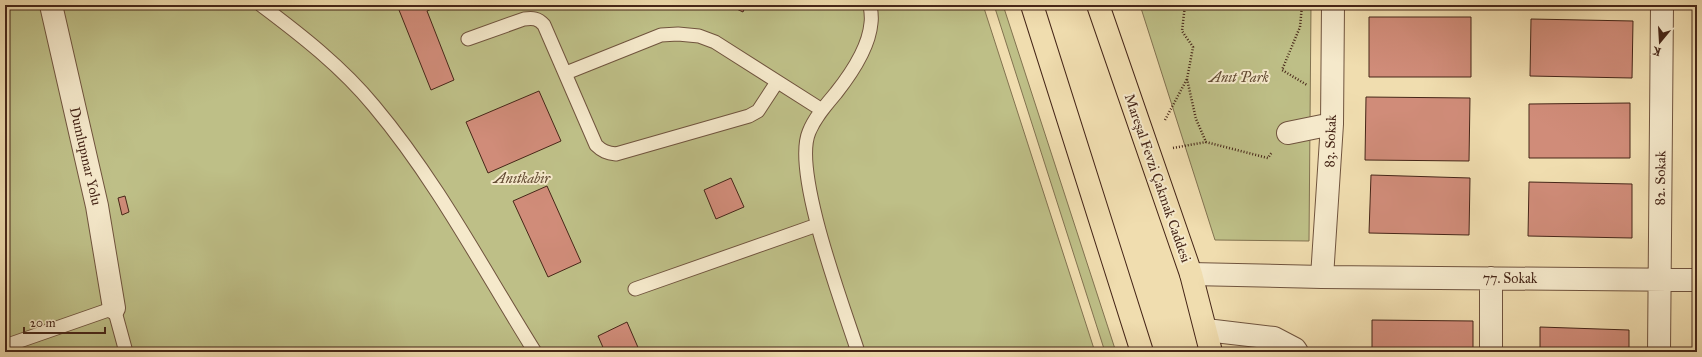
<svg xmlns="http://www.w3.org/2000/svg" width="1702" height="357" viewBox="0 0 1702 357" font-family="'IM FELL Great Primer',serif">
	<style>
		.green { fill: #bebf87; stroke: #827250 }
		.building { fill: #d08c79; stroke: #462618 }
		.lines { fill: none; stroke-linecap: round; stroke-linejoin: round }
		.service-casing { stroke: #70543e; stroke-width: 15 }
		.minor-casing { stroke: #70543e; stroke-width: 24 }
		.primary-casing { stroke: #462618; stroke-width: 24 }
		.path { stroke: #462618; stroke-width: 2.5; stroke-dasharray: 1 2; stroke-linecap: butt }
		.service { stroke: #f5e9cb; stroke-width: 13 }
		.minor { stroke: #f5e9cb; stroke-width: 22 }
		.primary { stroke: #f0ddaf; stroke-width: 22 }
		.labels { text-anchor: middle; stroke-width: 4; stroke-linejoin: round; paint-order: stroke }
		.park-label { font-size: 14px; font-style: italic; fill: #644c34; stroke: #f5e9cb }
		.street-label { font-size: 14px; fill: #462618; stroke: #f5e9cb }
	</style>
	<rect width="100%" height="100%" fill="#f0ddaf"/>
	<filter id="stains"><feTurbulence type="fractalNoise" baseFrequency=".005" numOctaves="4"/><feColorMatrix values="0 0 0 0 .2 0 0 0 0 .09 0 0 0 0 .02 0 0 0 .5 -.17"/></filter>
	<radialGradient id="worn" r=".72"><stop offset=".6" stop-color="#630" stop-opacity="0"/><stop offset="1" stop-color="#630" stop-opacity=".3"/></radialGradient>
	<path class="green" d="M5,5h978l112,347h-1090z
		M994,5h9l113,347h-11z
		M1140,5h171l-2,236 -94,-1z"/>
	<path class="building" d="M397,5h44l-14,6 27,69 -23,10z
		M728,5h18l-3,7z
		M1369,17h102v60h-102z
		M1531,19l102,2 -1,57 -102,-2z
		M539,91l22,50 -73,32 -22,-51z
		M1366,97l104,1 -1,63 -104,-1z
		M1630,103v55h-101v-54z
		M1371,175l99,3 -1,57 -100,-2z
		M731,178l13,29 -28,12 -12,-29z
		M1529,182l103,2v54l-104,-2z
		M547,186l34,76 -33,15 -35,-76z
		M125,196l4,16 -7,3 -4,-17z
		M1372,320l101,1v31h-101z
		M627,322l13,30h-35l-7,-16z
		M1540,327l89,3v22h-89z"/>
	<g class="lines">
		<g class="service-casing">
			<path id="service" d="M261,5c40,30 81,62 113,101 63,75 109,163 161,246
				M468,39l56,-20c9,-1 14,-1 20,6l52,120c6,6 11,8 20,9l133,-38 9,-5 19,-29
				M566,73l95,-38 17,-1 21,2 16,6 107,68
				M635,289l182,-64
				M5,346l109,-38 12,44
				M858,352c-14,-44 -66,-180 -49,-220 6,-15 17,-27 27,-39 15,-19 33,-45 35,-70 1,-6 0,-12 -1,-18"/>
		</g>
		<g class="minor-casing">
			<path id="minor" d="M51,5l46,201 17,102
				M1288,133l44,-9
				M1191,274l131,3 375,3
				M1322,277l10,-153 1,-119
				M1206,330l68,8 21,11 2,3
				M1491,352v-74
				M1659,352l3,-347"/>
		</g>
		<g class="primary-casing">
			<path id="primary" d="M1032,5l110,347
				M1098,5l93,269 20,78"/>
		</g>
		<path class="path" d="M1185,5l-3,26 11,16 -6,32 9,40 10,23 62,16 4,-6
			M1302,5l-2,22 -18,43 25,15
			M1165,120l22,-41
			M1173,148l33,-6"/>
		<use href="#service" class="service"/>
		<use href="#minor" class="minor"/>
		<use href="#primary" class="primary"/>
	</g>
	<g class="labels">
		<g class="park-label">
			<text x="1239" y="82">Anıt Park</text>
			<text x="522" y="183">Anıtkabir</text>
		</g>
		<g class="street-label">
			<text transform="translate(1330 141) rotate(-88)" y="5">83. Sokak</text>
			<text transform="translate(86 156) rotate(77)" y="5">Dumlupınar Yolu</text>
			<text transform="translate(1158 178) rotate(71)" y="5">Mareşal Fevzi Çakmak Caddesi</text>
			<text transform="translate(1660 178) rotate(-89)" y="5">82. Sokak</text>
			<text x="1510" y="283">77. Sokak</text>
		</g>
	</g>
	<rect width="1702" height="357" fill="none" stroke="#f0ddaf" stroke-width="20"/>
	<rect x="6" y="6" width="1690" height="345" fill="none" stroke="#462618" stroke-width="2"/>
	<rect x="10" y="10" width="1682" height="337" fill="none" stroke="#462618"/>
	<g transform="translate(1660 42) rotate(198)" stroke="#f5e9cb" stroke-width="3" paint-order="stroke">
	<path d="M0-3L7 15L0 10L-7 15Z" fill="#462618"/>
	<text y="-6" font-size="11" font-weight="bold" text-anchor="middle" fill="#462618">K</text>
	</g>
	<path d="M24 327v6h81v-6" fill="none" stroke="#462618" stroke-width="2"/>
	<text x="30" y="327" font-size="12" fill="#462618" stroke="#f5e9cb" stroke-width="3" paint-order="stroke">20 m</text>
	<rect width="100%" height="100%" filter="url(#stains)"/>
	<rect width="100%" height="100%" fill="url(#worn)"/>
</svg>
